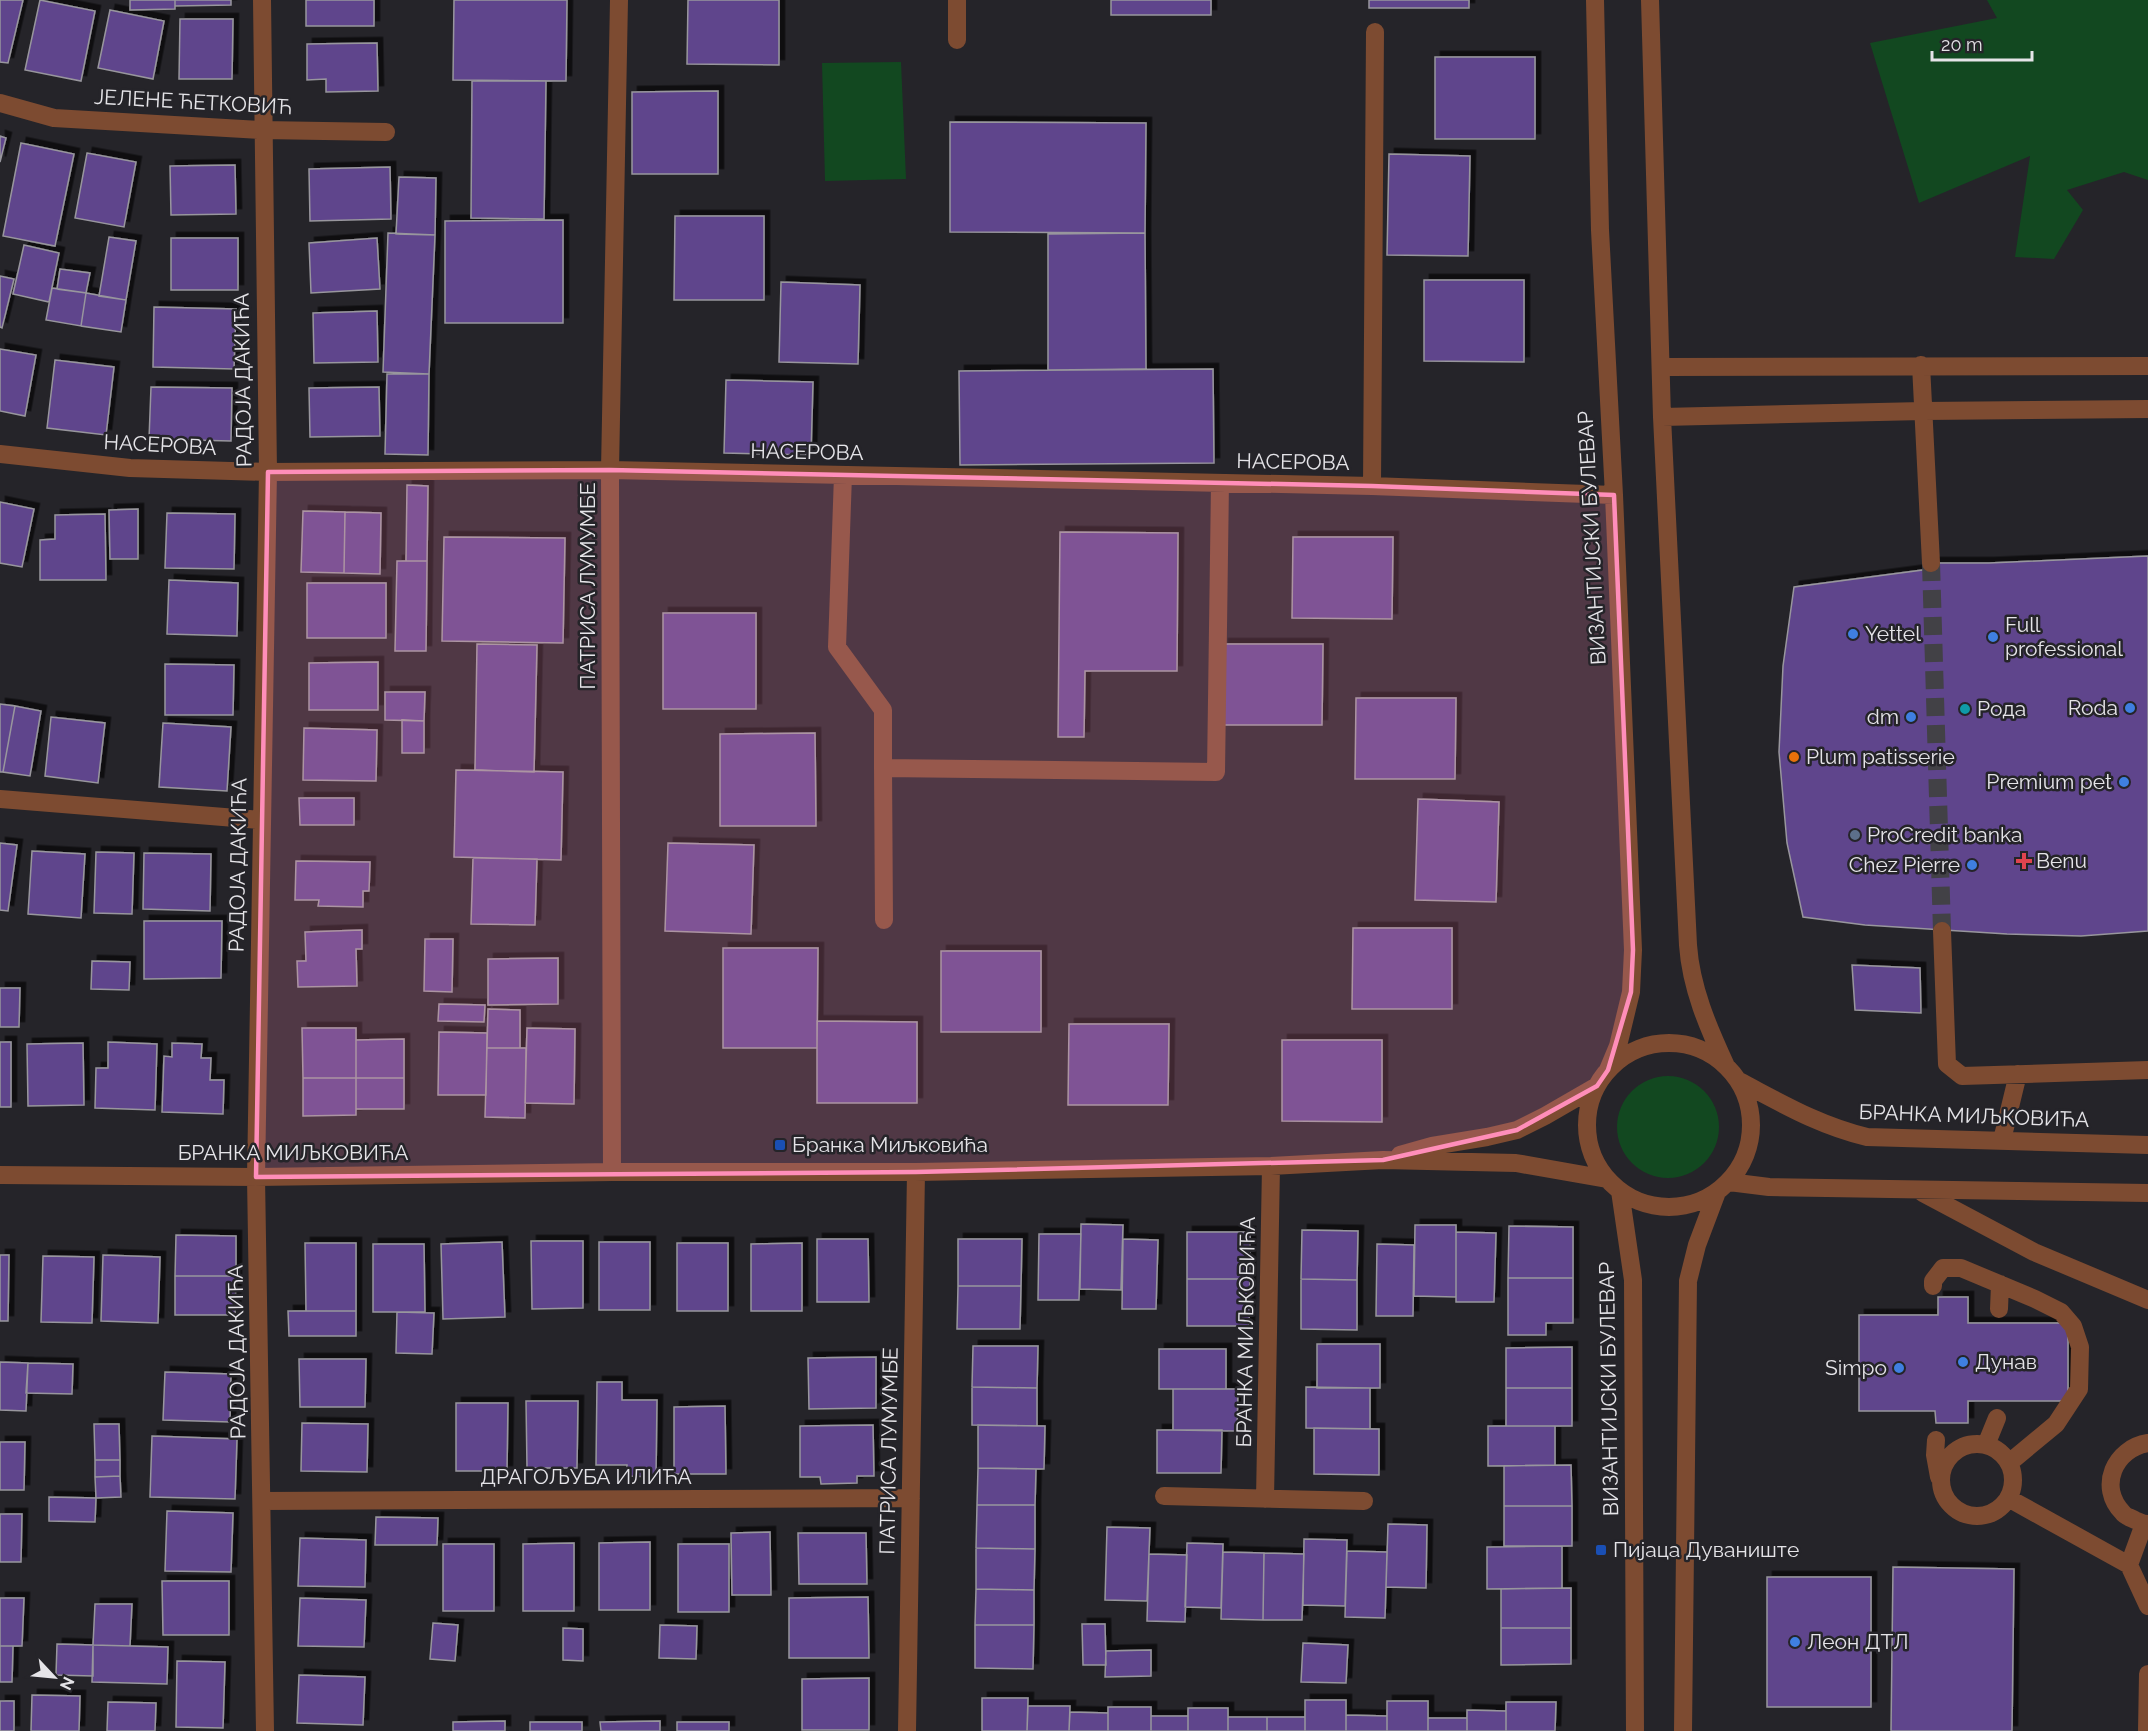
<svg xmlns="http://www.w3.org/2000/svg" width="2148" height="1731" viewBox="0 0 2148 1731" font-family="Raleway,sans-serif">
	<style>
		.green { fill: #124820 }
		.building { fill: #5f458c; stroke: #98969d; stroke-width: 1.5; filter: url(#shadow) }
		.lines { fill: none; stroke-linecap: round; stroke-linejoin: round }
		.minor-tunnel { stroke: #424146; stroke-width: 18; stroke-dasharray: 18 9; stroke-linecap: butt }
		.minor { stroke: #7d4b31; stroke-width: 18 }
		.marked { fill: #ff8eb9; fill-opacity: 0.2; stroke: #ff8eb9; stroke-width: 4.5; stroke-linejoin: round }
		.shop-dot { fill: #3f7fe0; stroke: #252429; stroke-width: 2 }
		.culture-dot { fill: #0f9aa8; stroke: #252429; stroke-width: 2 }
		.food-dot { fill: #e8710a; stroke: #252429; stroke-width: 2 }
		.service-dot { fill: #5c6f8a; stroke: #252429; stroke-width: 2 }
		.health-dot { fill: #e0444e; stroke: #252429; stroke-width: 2 }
		.transit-dot { fill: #1a4fb4; stroke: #252429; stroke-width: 2 }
		.labels { text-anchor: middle; stroke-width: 5; stroke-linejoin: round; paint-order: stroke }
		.street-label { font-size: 21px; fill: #e5e4e8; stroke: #252429 }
		.poi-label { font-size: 21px; fill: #e5e4e8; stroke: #252429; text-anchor: start }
	</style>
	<defs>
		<filter id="shadow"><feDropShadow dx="5.5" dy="-5.5" stdDeviation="0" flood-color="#0009"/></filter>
	</defs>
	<rect width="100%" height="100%" fill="#252429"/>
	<path class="green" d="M1987,0h161v180l-24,-8 -57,18 16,20 -29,49 -39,-2 15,-101 -111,47 -49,-160 127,-25z
		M901,62l5,117 -81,2 -3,-118z
		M1617 1127a51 51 0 1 1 102 0a51 51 0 1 1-102 0Z"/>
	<path class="building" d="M0,0h23l-15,63 -8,-1z
		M40,0l55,11 -14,70 -56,-11z
		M130,0h45v9l-45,1z
		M175,0h56v5l-56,1z
		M306,0h68v26h-68z
		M454,0h113l-1,81 -113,-1z
		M688,0h91v65l-92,-1z
		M1111,0h100v15h-100z
		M1369,0h100v8h-100z
		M110,10l54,11 -11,58 -55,-11z
		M180,19h53l-1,60h-53z
		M377,43l1,48 -52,1v-13l-19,1v-36z
		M1435,57h100v82h-100z
		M472,81h74l-2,138 -73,-1z
		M718,91v83h-86v-82z
		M950,122l196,1 -1,110 -195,-1z
		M0,136l6,2 -6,24z
		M21,143l53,11 -19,92 -52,-10z
		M87,153l49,9 -12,65 -49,-9z
		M1389,154l81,2 -2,100 -81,-1z
		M235,165l1,49 -65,1 -1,-49z
		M390,167l1,52 -81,2 -1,-52z
		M399,177l37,1 -1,57 -39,-1z
		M675,216h89v84h-90z
		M563,220v103h-118v-102z
		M388,233l47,2 -6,139 -46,-2z
		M1145,233l1,136 -98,1v-136z
		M109,237l27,4 -10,59 -27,-4z
		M171,238h67v52h-67z
		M377,238l3,51 -69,4 -2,-50z
		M24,245l35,8 -10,49 -36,-8z
		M60,269l30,4 -4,20 -29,-4z
		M0,276l14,3 -12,49 -2,-1z
		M1424,280h100v82l-100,-1z
		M781,282l79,3 -2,79 -79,-2z
		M52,288l34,5 -5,33 -35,-6z
		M86,293l40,7 -5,32 -40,-6z
		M154,307l82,2 -2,60 -81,-2z
		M377,311l1,51 -64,1 -1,-50z
		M0,349l36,6 -11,61 -25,-5z
		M55,360l59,7 -8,68 -59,-7z
		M1213,369l1,94 -254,2 -1,-94z
		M387,374h42l-1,81 -43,-1z
		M726,380l87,2 -2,73 -87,-2z
		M151,387l81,1 -1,53 -82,-2z
		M379,387l1,49 -70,1 -1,-49z
		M407,485l21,1 -1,75h-21z
		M0,502l34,7 -12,58 -22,-4z
		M138,509v50h-28l-1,-49z
		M303,511l42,1 -1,61 -43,-1z
		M345,512l36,1 -1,61 -36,-1z
		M167,513l68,1 -1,55 -69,-1z
		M105,514l1,66h-66v-40l15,-1v-24z
		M1060,532l118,1 -1,138h-92l-1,66h-26z
		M444,537l121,1 -2,105 -121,-2z
		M1293,537h100l-1,82 -100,-1z
		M2148,556v375l-67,5 -74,-2 -142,-9 -62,-8 -16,-74 -8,-91 4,-86 11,-79 136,-18 1,-6h58z
		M397,561h30l-1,90h-31z
		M169,580l69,3 -1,53 -70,-2z
		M307,583h79v55h-79z
		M663,613h93v96h-93z
		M477,644l60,1 -3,127 -59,-2z
		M1223,644h100l-1,81h-100z
		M378,662v48h-69v-47z
		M165,664l69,1 -1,50h-68z
		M385,692h40l-1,29 -39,-1z
		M1356,698h100l-1,81h-100z
		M0,704l15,2 -12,66h-3z
		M15,706l26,5 -11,65 -27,-4z
		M51,717l54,6 -7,60 -53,-7z
		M402,720l22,1v32h-22z
		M163,723l68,4 -4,64 -68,-4z
		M304,728l73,2 -1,51 -73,-1z
		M815,733l1,93h-96v-92z
		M456,770l107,2 -2,88 -107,-3z
		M299,798h55v27h-54z
		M1418,799l81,3 -3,100 -81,-2z
		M0,843l17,2 -9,66 -8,-1z
		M668,843l86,2 -3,89 -86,-3z
		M32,851l53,3 -4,64 -53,-4z
		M96,852l38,1 -2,61 -38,-1z
		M144,853l67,1 -1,57 -67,-2z
		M473,858l64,1 -2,66 -64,-1z
		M296,861l74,1 -1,29h-6v16l-45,-1 1,-6h-24z
		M144,921h78l-1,57 -77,1z
		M1353,928h99v81h-100z
		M362,930v19h-6l1,37 -59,1 -1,-26h9l-1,-29z
		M425,939h28l-1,53 -28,-1z
		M723,948h95l-1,100h-94z
		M941,951h100v81h-100z
		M558,958v46l-70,1v-46z
		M92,961l38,1 -1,28 -38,-1z
		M1852,965l68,3 1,45 -66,-3z
		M0,988h20l-1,39h-19z
		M439,1004l46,1 -1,17 -46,-1z
		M488,1009l32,1v38h-33z
		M817,1021l100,1v81h-100z
		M1069,1024h100l-1,81h-100z
		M302,1028h54v50h-53z
		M527,1028l48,1 -1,75 -49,-1z
		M439,1032l48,1 -1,62h-48z
		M404,1039v39h-48v-38z
		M1282,1040h100v82l-100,-1z
		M0,1042h11v65h-11z
		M108,1042l49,2 -2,66 -60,-2 1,-40h12z
		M83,1043l1,62 -56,1 -1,-62z
		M172,1043l30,1 -1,14h10l-1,22h14l-1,34 -61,-2 2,-56 8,1z
		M487,1048h39l-1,70 -40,-1z
		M303,1078h53v37l-53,1z
		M356,1078h48v31h-48z
		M1081,1224l42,1 -2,65 -41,-1z
		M1415,1225h41v72l-42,-1z
		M1509,1226l64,1v51h-65z
		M1302,1230l56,1 -1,49 -56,-1z
		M1187,1232h63v47h-63z
		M1456,1232l40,1 -2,69h-38z
		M1039,1234h42l-2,66h-41z
		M176,1235l60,1v40h-61z
		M817,1239h51l1,63h-52z
		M958,1239h64l-1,47h-63z
		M1123,1239l35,1 -2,69h-34z
		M531,1241h52v67l-51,1z
		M502,1242l3,75 -62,2 -2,-75z
		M599,1242h51v68h-51z
		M305,1243h51v68h-50z
		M677,1243h51v68h-51z
		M802,1243v68h-51v-67z
		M373,1244h51l1,68h-52z
		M1377,1244l37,1 -1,71h-37z
		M0,1255h9l-1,66h-8z
		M103,1255l57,2 -2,66 -57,-2z
		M43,1256l51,1 -2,66 -51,-1z
		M175,1276h61l-1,39h-60z
		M1508,1278h65v45h-27v12h-38z
		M1187,1279h63l-1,47h-62z
		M1301,1279l56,1v50l-56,-1z
		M958,1286h63l-1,43h-63z
		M1938,1297h30v26h100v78h-100v22h-32l-1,-12h-76v-96h79z
		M288,1311h68v25h-67z
		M397,1312l37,1 -2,41 -36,-1z
		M1317,1344h63v44h-63z
		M973,1346h65l-1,42 -65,-1z
		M1572,1347v41h-66v-40z
		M1159,1349h67v40h-67z
		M876,1357v51l-67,1 -1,-51z
		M299,1359h67l-1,48h-65z
		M0,1362l28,1 -2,48 -26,-1z
		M28,1363l45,1 -1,30 -46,-1z
		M165,1372l66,2 -1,48 -67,-2z
		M597,1382h25v18h35l-1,77 -29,-1v-11h-31z
		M972,1387l65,1v38l-65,-1z
		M1306,1387l64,1v41l-64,-1z
		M1506,1388h66v38h-66z
		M1173,1389h65l-1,42 -64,-1z
		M526,1401h52l-1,67h-50z
		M456,1403h52l-1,68h-51z
		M725,1406l1,68h-52v-67z
		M302,1423l66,1 -1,48 -66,-1z
		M94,1424h25l1,36h-25z
		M873,1425l1,51h-17v7l-36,1 -1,-7h-20v-51z
		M978,1425l67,1 -1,43 -66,-1z
		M1488,1426h67v39l-67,1z
		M1314,1428l65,1v46l-65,-1z
		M1157,1430h65l-1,43h-64z
		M152,1436l85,3 -2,60 -85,-2z
		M0,1442h25l-1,48h-24z
		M95,1460h25v16l-25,1z
		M1571,1465l1,41h-68v-40z
		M978,1468l58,1 -1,36h-58z
		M120,1476l1,21 -25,1 -1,-21z
		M49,1497l47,1 -1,24 -46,-1z
		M977,1505h58v44l-59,-1z
		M1504,1506h68v40h-68z
		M167,1511l66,2 -2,59 -66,-1z
		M0,1514h22l-1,48h-21z
		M376,1517l62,1 -1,27h-62z
		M1388,1524l39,1 -1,63 -40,-1z
		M1107,1527l43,1 -3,73 -42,-1z
		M770,1532l1,63h-39l-1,-62z
		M798,1533h68l1,51h-68z
		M300,1538l66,2 -1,47 -67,-1z
		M1304,1539l43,1 -2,66 -42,-1z
		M650,1542v68h-51v-67z
		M574,1543v68h-51v-67z
		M1187,1543l36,1 -2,64 -36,-1z
		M443,1544h51v67h-51z
		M678,1544h51v68h-51z
		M1562,1546v42l-75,1v-42z
		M976,1548l59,1 -1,41 -58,-1z
		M1347,1551l40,1 -2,66 -40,-1z
		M1223,1552l41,1 -1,67 -42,-1z
		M1264,1553l40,1 -2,66h-39z
		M1149,1554l38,1 -2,67 -38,-1z
		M1893,1567l121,2 -2,162h-121z
		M1767,1577h104v130h-104z
		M162,1581h67v54h-66z
		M1571,1588v40h-70v-39z
		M976,1589l58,1v35h-59z
		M868,1597l1,61h-80v-60z
		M0,1598h24l-2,48h-22z
		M300,1598l66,2 -2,47 -66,-1z
		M95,1604h37l-2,42 -37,-1z
		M433,1623l25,2 -3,36 -25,-2z
		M1082,1624h23l1,41h-23z
		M660,1625l37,1 -1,33 -37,-1z
		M975,1625h59l-1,44 -58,-1z
		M563,1628l20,1v32l-20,-1z
		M1501,1628h70v36l-70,1z
		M1303,1643l45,2 -2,38 -45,-1z
		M57,1644l36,1v31l-37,-1z
		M93,1645l75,2 -1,37 -75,-2z
		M0,1646h13l-1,36h-12z
		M1151,1650v26l-46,1 1,-26z
		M177,1661l48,1 -2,66 -47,-1z
		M299,1675l66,2 -2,48 -66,-2z
		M869,1678v52h-67v-51z
		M32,1695l48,1 -1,35h-48z
		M982,1698h46l-1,33h-45z
		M1305,1700h41v31h-41z
		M0,1701h14v30h-14z
		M1387,1701h41v30h-41z
		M108,1702l48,1 -1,28h-48z
		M1506,1702h50l-1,29h-49z
		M1028,1706h42l-1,25h-42z
		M1108,1707h43v24h-43z
		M1188,1708h40v23h-40z
		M1467,1710l39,1v20h-39z
		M1070,1712l38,1v18h-39z
		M1346,1715l41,1v15h-41z
		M1151,1716h37v15h-37z
		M1228,1717h39v14h-39z
		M1267,1717h38v14h-38z
		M1428,1718h39v13h-39z
		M505,1721v10h-52v-9z
		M660,1721v10h-59l-1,-9z
		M530,1722h52v9h-52z
		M677,1722h52v9h-52z"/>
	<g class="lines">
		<path class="minor-tunnel" d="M1931,563l11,368"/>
		<path class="minor" d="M262,0l6,472 -12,705 9,554
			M1595,0l5,230 14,265 19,455 -2,42 -13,54 -10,24
			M1650,0l12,417 26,528c3,43 20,82 38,121
			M957,40v-40
			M0,103l54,15 208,12 124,2
			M1921,365l10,198
			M1662,367l486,-1
			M1662,417l261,-6 225,-2
			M0,454l130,14 138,4 342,-2 762,16 242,9
			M843,475l-6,172 46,63v58l333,4 4,-289
			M1372,486l3,-454
			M883,768l1,152
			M0,799l261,21
			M1942,931l5,133 15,12 186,-6
			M1587 1125a82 82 0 1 1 164 0a82 82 0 1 1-164 0Z
			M1739,1081c44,23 79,44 128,56l281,8
			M2002,1140l16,-66
			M1400,1155l32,-9 55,-9 30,-7 28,-14 52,-30
			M612,1172l-2,-702 9,-470
			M0,1175l256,2 356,-5h304l355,-6 112,-6 133,3 91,16
			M1729,1182l40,5 379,6
			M1620,1191l13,89 2,451
			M1923,1193l111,59 114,48
			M1933,1286v-5l10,-13h18l74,31 26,13 12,14 7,21 -1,42 -23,35 -47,39
			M1999,1309l1,-25
			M1936,1440l-1,15 4,22
			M2148,1443c-33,5 -51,44 -25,70 2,3 8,5 12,7 5,2 8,4 13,4
			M1941 1480a36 36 0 1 1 72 0a36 36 0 1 1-72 0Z
			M1986,1445l11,-27
			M1164,1496l200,5
			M2008,1498l121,67
			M1265,1499l6,-333
			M262,1501l649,-3
			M2129,1565l19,41
			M2129,1565l15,-41
			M907,1731l9,-559
			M1683,1731l5,-450 9,-36 20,-53
			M2147,1731l1,-57"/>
	</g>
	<path class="marked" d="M610,470l762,16 242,9 19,455 -2,42 -23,78 -11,16 -80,44 -134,30 -467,12 -660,5 12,-705z"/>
	<g class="shop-dot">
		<circle cx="1853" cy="634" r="6"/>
		<circle cx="1993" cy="637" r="6"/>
		<circle cx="2130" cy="708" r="6"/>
		<circle cx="1911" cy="717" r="6"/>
		<circle cx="2124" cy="782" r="6"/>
		<circle cx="1972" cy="865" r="6"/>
		<circle cx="1963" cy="1362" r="6"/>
		<circle cx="1899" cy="1368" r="6"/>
		<circle cx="1795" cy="1642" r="6"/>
	</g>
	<circle class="culture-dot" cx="1965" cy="709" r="6"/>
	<circle class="food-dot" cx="1794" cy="757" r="6"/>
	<circle class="service-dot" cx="1855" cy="835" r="6"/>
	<path class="health-dot" d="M2021 852h6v6h6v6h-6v6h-6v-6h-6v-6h6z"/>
	<g class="transit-dot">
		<rect x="774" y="1139" width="12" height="12" rx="3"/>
		<rect x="1595" y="1544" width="12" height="12" rx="3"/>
	</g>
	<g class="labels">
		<g class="street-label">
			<text transform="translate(193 102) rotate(3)" y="7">ЈЕЛЕНЕ ЋЕТКОВИЋ</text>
			<text transform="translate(243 380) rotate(-91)" y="7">РАДОЈА ДАКИЋА</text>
			<text transform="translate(160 445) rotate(3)" y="7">НАСЕРОВА</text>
			<text transform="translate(807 452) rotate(1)" y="7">НАСЕРОВА</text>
			<text transform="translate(1293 462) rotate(1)" y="7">НАСЕРОВА</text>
			<text transform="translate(1592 538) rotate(-93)" y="7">ВИЗАНТИЈСКИ БУЛЕВАР</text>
			<text transform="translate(588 586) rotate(-90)" y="7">ПАТРИСА ЛУМУМБЕ</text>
			<text transform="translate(238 865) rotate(-89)" y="7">РАДОЈА ДАКИЋА</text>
			<text transform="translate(1974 1116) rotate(2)" y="7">БРАНКА МИЉКОВИЋА</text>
			<text x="293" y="1160">БРАНКА МИЉКОВИЋА</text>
			<text transform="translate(1246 1332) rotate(-89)" y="7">БРАНКА МИЉКОВИЋА</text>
			<text transform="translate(237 1352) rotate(-91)" y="7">РАДОЈА ДАКИЋА</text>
			<text transform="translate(1609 1389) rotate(-91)" y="7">ВИЗАНТИЈСКИ БУЛЕВАР</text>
			<text transform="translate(889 1451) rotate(-89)" y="7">ПАТРИСА ЛУМУМБЕ</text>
			<text x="586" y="1484">ДРАГОЉУБА ИЛИЋА</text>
		</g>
		<g class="poi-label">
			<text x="2005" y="632">Full<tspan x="2005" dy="24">professional</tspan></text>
			<text x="1865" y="641">Yettel</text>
			<text x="2118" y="715" text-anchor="end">Roda</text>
			<text x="1977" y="716">Рода</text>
			<text x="1899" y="724" text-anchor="end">dm</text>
			<text x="1806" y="764">Plum patisserie</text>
			<text x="2112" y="789" text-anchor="end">Premium pet</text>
			<text x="1867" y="842">ProCredit banka</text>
			<text x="2036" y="868">Benu</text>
			<text x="1960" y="872" text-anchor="end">Chez Pierre</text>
			<text x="792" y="1152">Бранка Миљковића</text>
			<text x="1975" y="1369">Дунав</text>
			<text x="1887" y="1375" text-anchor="end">Simpo</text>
			<text x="1613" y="1557">Пијаца Дуваниште</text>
			<text x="1807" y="1649">Леон ДТЛ</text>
		</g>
	</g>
	<g transform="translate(54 1677) rotate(116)" stroke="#252429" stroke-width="4.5" paint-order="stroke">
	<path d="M0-4.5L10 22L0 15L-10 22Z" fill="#e5e4e8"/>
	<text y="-9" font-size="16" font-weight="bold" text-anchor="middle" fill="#e5e4e8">N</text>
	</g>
	<path d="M1932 51v9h100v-9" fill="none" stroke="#e5e4e8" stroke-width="3"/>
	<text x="1941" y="51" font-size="18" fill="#e5e4e8" stroke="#252429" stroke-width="4.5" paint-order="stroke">20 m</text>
</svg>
